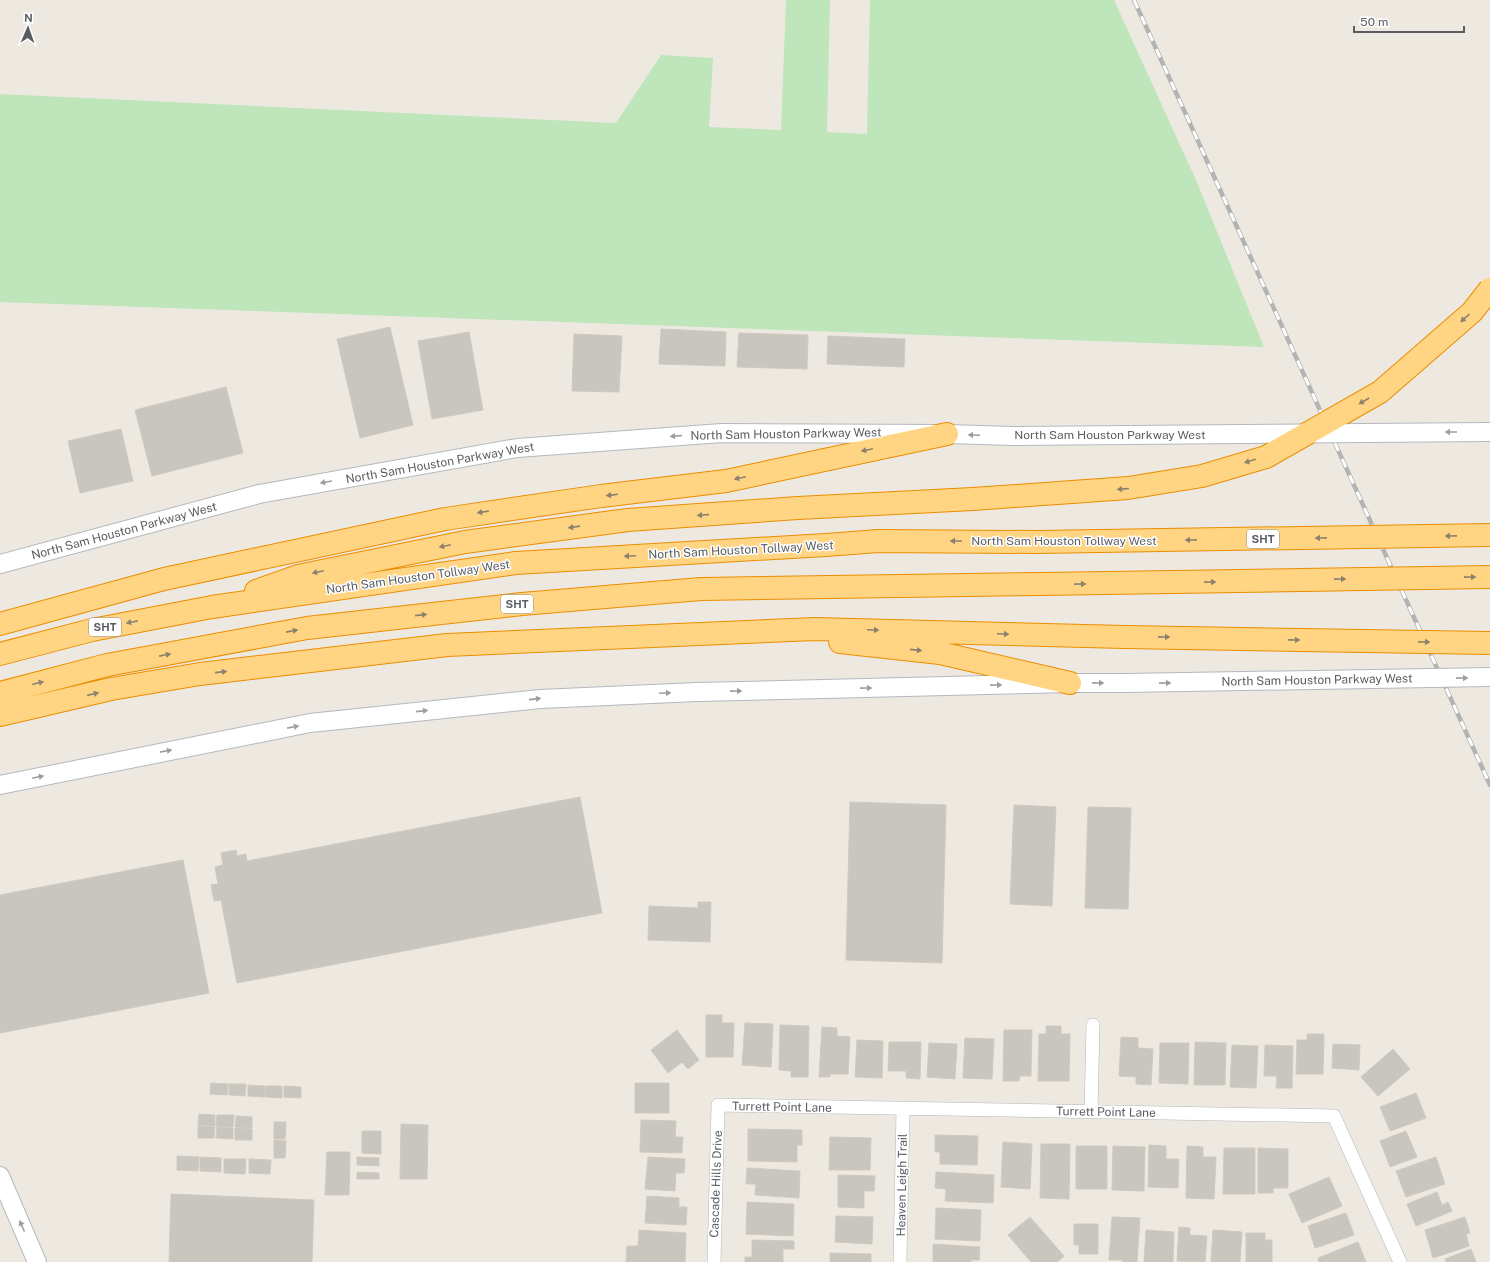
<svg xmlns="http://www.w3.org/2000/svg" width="1490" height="1262" viewBox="0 0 1490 1262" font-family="'Public Sans',sans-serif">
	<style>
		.green { fill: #bee6ba }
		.building { fill: #c9c5bf; stroke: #d1c9be }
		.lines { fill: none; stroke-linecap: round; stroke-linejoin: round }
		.street-casing { stroke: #b3b7bb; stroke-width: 14 }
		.secondary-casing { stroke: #b4b8be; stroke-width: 20 }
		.highway-casing { stroke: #ec8d00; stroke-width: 24 }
		.street { stroke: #fff; stroke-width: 13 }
		.secondary { stroke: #fff; stroke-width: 18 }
		.highway { stroke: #ffd584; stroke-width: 22 }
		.rail-casing { stroke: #b2b3b3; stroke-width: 4.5 }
		.rail { stroke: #fff; stroke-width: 3; stroke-dasharray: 9; stroke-linecap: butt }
		.secondary-bridge-casing { stroke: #b4b8be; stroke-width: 20; stroke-linecap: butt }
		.highway-bridge-casing { stroke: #ec8d00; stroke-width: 24; stroke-linecap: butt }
		.secondary-bridge { stroke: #fff; stroke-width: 18 }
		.highway-bridge { stroke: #ffd584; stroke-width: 22 }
		.oneway { fill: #8b816c }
		.oneway2 { fill: #9b9ea1 }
		.labels { text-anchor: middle; stroke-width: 3; stroke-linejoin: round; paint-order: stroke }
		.shield { fill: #fff; stroke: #8b8e91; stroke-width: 1 }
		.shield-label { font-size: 11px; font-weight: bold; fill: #595d62 }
		.street-label { font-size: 12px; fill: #595d62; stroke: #fff }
	</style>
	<rect width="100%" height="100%" fill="#ede9e0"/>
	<path class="green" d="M786,0h44l-3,132 40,2 3,-134h244l82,180 68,167 -1264,-45v-208l616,29 45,-68 52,3 -4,69 72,3z"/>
	<path class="building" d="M390,327l23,98 -53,13 -23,-99z
		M661,329l65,3 -1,34 -66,-2z
		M469,332l14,78 -51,9 -14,-78z
		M739,333l69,2 -1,34 -70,-2z
		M574,334l48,2 -3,56 -47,-1z
		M828,336l77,3 -1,28 -77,-3z
		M226,387l17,66 -91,23 -17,-66z
		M121,429l12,52 -53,12 -12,-52z
		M580,797l22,116 -365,70 -16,-83 -7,1 -3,-16 7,-1 -3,-17 8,-2 -2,-12 15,-3 1,6 9,-2 1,7z
		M850,802l96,3 -4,158 -96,-3z
		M1014,805l42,2 -4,99 -42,-2z
		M1088,807l43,1 -3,101 -43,-1z
		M183,860l26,133 -209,40v-138z
		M698,902h13l-1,40 -62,-2 1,-34 49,2z
		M706,1015h16v8h12l-1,34h-27z
		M745,1023l28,1 -2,43 -29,-2z
		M780,1025l29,1 -1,51h-17v-6l-12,-1z
		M1046,1026h15v8h9l-1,47h-31l1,-47h7z
		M822,1027l15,1v8l13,1 -2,37h-18v3h-11z
		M677,1030l22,30 -11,9 -6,-7 -14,11 -17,-23z
		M1004,1030h28l-1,46h-11l-1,5h-16z
		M1307,1034h17l-1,40h-27l1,-34h10z
		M1121,1037l17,1v10l15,1 -2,36 -15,-1v-7l-17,-1z
		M965,1038l29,1 -2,40 -29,-1z
		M857,1040l26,1 -1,37 -27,-1z
		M889,1042h32l-1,37 -14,-1v-7h-18z
		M1195,1042l31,1 -1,42h-31z
		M929,1043l28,1 -2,35 -28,-2z
		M1160,1043h29l-1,41 -29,-1z
		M1333,1044l27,1 -1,25 -27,-2z
		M1232,1045l26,1 -2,42 -26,-1z
		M1265,1045l28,1 -1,42h-16l1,-12h-13z
		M1393,1049l17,20 -32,27 -17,-19z
		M211,1083l17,1 -1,11 -17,-1z
		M635,1083h34v30h-34z
		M229,1084h17l-1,12 -16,-1z
		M248,1085l17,1 -1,11 -16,-1z
		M266,1086h16v12l-17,-1z
		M284,1086l17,1v11l-17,-1z
		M1416,1093l10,25 -36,13 -10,-24z
		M199,1114l16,1v11l-17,-1z
		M217,1115h17l-1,12 -17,-1z
		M236,1116l16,1v11l-17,-1z
		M641,1120l35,1 -1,16h8l-1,16 -42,-1z
		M274,1122h12l-1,17h-11z
		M401,1124l27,1 -1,54h-27z
		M198,1126l17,1 -1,11h-16z
		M217,1127l16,1v11l-17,-1z
		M235,1128l17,1v11h-17z
		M748,1129l54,1v15h-5v17l-49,-1z
		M362,1131h19v23l-19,-1z
		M1406,1131l11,26 -27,10 -10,-26z
		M935,1135l43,1 -1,29 -37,-1v-12h-5z
		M830,1137l41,1 -1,32h-41z
		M274,1140l12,1 -1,17h-11z
		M1003,1142l29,2 -2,45 -29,-2z
		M1041,1144h29l-1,55 -29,-1z
		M1149,1145l17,1v13h13l-1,29 -30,-1z
		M1076,1146h31v43h-31z
		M1113,1146l32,1 -1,44 -32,-1z
		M1187,1146l16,1v10h13l-2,42 -28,-1z
		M1224,1148h31v46h-32z
		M1258,1148l30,1v39h-15v5h-15z
		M327,1152h23l-1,43h-24z
		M177,1156l22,1 -1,14 -21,-1z
		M200,1157l21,1v14l-21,-1z
		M357,1157l22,1v8l-22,-1z
		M648,1157l37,2 -1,14h-8l-1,18 -30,-2z
		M1436,1157l9,27 -39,13 -10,-26z
		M224,1159h22l-1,15 -21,-1z
		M249,1159l22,1 -1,14 -21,-1z
		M747,1168l53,3 -1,27 -44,-3 1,-11h-10z
		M357,1172l22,1v6h-22z
		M936,1172l58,3 -1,28 -48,-2 1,-12 -11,-1z
		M838,1175l37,1 -1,15h-10v17l-26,-1z
		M1329,1177l13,29 -40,17 -13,-29z
		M1437,1192l5,13 6,-3 4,9 -36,15 -9,-22z
		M171,1194l143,6 -2,62h-143z
		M647,1196l32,2v9h8l-1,18 -41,-2z
		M747,1202l47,2 -1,32 -47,-2z
		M936,1208l45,2 -1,31 -45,-2z
		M1346,1213l8,22 -39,13 -7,-22z
		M836,1216l37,1 -1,27 -37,-2z
		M1030,1217l34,39 -7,6h-26l-23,-27z
		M1112,1217l28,1 -3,44h-14v-2h-14z
		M1465,1217l5,16 -4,1 3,12 -36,12 -8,-28z
		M1074,1224h24v30h-19v-9h-5z
		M1179,1227l11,1v7l17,1 -2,26 -28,-1z
		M639,1230l47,3 -1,29h-59l1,-16h11z
		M1146,1230l28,2 -1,30h-29z
		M1213,1230l29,2 -2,30h-29z
		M1246,1233h19v7h7v22h-26z
		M752,1240l42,1v8h-11v13h-38v-5h7z
		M1358,1242l8,20h-47l-1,-4z
		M933,1244l47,3 -1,13h-8v2h-38z
		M1471,1249l5,13h-30l-1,-3z
		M830,1253l41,1v8h-41z"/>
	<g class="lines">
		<g class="street-casing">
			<path id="street" d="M1091,1112l2,-87
				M714,1262l4,-157 616,11 66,146
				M900,1262l3,-153"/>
		</g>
		<g class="secondary-casing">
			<path id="secondary" d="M0,564l259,-70 258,-46 205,-15 225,1 66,2
				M0,785l310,-62 230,-24 157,-7 373,-9h56
				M0,1176l37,86"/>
		</g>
		<g class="highway-casing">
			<path id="highway" d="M256,591l42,-15 167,-34 163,-22 170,-12
				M0,624l164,-45 281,-60 156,-23 125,-15 221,-47
				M840,642l100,11 130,30
				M0,654l92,-24 120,-23 304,-44 310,-18 52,-4 159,1
				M0,693l107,-28 200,-37 215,-24 179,-15 340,-5
				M0,715l111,-26 89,-15 247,-29 368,-16 310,8"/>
		</g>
		<use href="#street" class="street"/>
		<use href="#secondary" class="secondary"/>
		<use href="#highway" class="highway"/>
		<g class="rail-casing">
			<path id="rail" d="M1134,0l356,785"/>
		</g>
		<use href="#rail" class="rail"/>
		<g class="secondary-bridge-casing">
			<path id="secondary-bridge" d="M1013,436l477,-4
				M1126,683l364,-6"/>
		</g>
		<g class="highway-bridge-casing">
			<path id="highway-bridge" d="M798,508l175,-9 155,-11 74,-12 64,-19 114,-65 92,-80 18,-23
				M1037,542l453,-7
				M1041,584l449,-7
				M1125,637l365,6"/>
		</g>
		<use href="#secondary-bridge" class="secondary-bridge"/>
		<use href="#highway-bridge" class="highway-bridge"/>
	</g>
	<defs><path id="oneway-solid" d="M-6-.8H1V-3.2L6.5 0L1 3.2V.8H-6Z"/></defs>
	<g class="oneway">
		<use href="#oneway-solid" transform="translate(1465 318) rotate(139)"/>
		<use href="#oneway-solid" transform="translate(1364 401) rotate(150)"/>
		<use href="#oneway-solid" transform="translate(867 450) rotate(168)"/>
		<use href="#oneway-solid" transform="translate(1250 461) rotate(163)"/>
		<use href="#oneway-solid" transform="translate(740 478) rotate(168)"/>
		<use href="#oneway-solid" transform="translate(1123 489) rotate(175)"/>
		<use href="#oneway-solid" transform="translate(612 495) rotate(173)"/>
		<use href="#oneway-solid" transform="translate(483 512) rotate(171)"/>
		<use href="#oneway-solid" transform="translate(703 515) rotate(176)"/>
		<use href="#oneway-solid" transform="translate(574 527) rotate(172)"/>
		<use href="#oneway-solid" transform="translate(1451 536) rotate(179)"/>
		<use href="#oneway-solid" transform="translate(1321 538) rotate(179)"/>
		<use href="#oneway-solid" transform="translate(1191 540) rotate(179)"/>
		<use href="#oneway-solid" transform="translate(956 541) rotate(-180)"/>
		<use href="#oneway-solid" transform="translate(445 546) rotate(168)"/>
		<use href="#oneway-solid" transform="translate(630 556) rotate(177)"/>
		<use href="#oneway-solid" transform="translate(318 572) rotate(168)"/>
		<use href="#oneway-solid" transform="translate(1470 577) rotate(-1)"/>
		<use href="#oneway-solid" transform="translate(1340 579) rotate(-1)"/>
		<use href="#oneway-solid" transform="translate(1210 582) rotate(-1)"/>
		<use href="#oneway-solid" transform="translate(1080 584) rotate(-1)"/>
		<use href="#oneway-solid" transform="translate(421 615) rotate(-6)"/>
		<use href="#oneway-solid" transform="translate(132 622) rotate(169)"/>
		<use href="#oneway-solid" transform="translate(873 630) rotate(2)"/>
		<use href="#oneway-solid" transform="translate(292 631) rotate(-11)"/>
		<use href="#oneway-solid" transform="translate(1003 634) rotate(2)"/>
		<use href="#oneway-solid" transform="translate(1164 637) rotate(1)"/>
		<use href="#oneway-solid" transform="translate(1294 640) rotate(1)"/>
		<use href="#oneway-solid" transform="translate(1424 642) rotate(1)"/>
		<use href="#oneway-solid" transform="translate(916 650) rotate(6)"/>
		<use href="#oneway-solid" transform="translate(165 655) rotate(-11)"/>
		<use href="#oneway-solid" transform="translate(221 672) rotate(-6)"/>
		<use href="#oneway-solid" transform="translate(38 683) rotate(-14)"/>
		<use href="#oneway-solid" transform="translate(93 694) rotate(-13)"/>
	</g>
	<g class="oneway2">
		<use href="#oneway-solid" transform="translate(1451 432) rotate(180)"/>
		<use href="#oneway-solid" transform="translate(974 435) rotate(-178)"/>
		<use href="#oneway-solid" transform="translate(676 436) rotate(176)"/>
		<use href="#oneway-solid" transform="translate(326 482) rotate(170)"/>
		<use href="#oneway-solid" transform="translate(1462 678) rotate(-1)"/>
		<use href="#oneway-solid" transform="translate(1098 683) rotate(1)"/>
		<use href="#oneway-solid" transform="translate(1165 683) rotate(-1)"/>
		<use href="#oneway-solid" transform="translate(996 685) rotate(-1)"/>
		<use href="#oneway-solid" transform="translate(866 688) rotate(-1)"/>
		<use href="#oneway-solid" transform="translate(736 691) rotate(-1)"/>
		<use href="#oneway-solid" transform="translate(665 693) rotate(-2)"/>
		<use href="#oneway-solid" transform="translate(535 699) rotate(-6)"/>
		<use href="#oneway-solid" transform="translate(422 711) rotate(-6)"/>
		<use href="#oneway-solid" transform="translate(293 727) rotate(-11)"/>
		<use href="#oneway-solid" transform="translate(166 751) rotate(-11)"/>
		<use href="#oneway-solid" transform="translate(38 777) rotate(-12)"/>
		<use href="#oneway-solid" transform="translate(22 1226) rotate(-114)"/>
	</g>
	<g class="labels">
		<g class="shield">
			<rect x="1247" y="530" width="32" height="18" rx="3"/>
			<rect x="501" y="595" width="32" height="18" rx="3"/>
			<rect x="89" y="618" width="32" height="18" rx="3"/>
		</g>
		<g class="shield-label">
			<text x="1263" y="543">SHT</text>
			<text x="517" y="608">SHT</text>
			<text x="105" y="631">SHT</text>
		</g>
		<g class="street-label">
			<text transform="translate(786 434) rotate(-1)" y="4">North Sam Houston Parkway West</text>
			<text x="1110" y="439">North Sam Houston Parkway West</text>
			<text transform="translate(440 463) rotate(-10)" y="4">North Sam Houston Parkway West</text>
			<text transform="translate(124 531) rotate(-15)" y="4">North Sam Houston Parkway West</text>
			<text x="1064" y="545">North Sam Houston Tollway West</text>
			<text transform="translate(741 550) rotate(-3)" y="4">North Sam Houston Tollway West</text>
			<text transform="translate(418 577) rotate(-8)" y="4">North Sam Houston Tollway West</text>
			<text transform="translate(1317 680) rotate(-1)" y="4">North Sam Houston Parkway West</text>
			<text transform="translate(782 1107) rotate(1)" y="4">Turrett Point Lane</text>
			<text transform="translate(1106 1112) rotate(1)" y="4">Turrett Point Lane</text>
			<text transform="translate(716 1184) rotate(-88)" y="4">Cascade Hills Drive</text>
			<text transform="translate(902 1185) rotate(-89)" y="4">Heaven Leigh Trail</text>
		</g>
	</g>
	<g transform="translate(28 28) rotate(2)" stroke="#ffffff" stroke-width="3" paint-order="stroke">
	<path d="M0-3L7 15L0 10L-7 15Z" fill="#595d62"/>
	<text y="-6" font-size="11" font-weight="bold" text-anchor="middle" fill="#595d62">N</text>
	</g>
	<path d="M1354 26v6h110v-6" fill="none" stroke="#595d62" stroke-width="2"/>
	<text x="1360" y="26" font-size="12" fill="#595d62" stroke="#ffffff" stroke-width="3" paint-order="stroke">50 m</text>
</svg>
